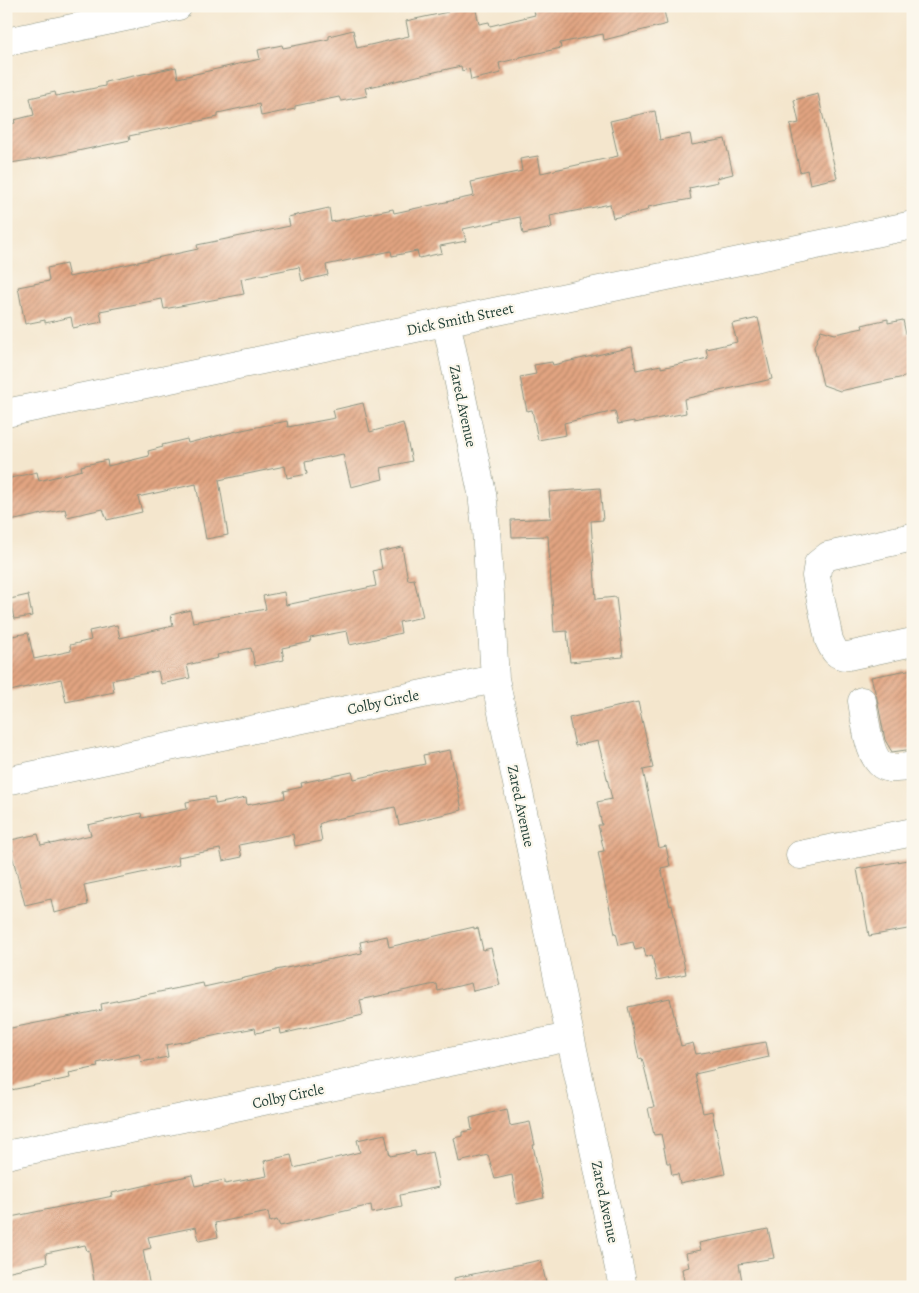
<svg xmlns="http://www.w3.org/2000/svg" width="919" height="1293" viewBox="0 0 919 1293" font-family="Alegreya,serif">
	<style>
		.building { fill: url(#building-hatch) }
		.lines { fill: none; stroke-linecap: round; stroke-linejoin: round }
		.minor-casing { stroke: #8a9280; stroke-width: 29 }
		.minor { stroke: #fff; stroke-width: 28 }
		.labels { text-anchor: middle; stroke-width: 4.5; stroke-linejoin: round; paint-order: stroke }
		.street-label { font-size: 15px; fill: #1f3d34; stroke: #fbf7ec }
	</style>
	<defs>
		<pattern id="building-hatch" width="6" height="6" patternUnits="userSpaceOnUse" patternTransform="scale(1.25)"><rect width="6" height="6" fill="#e2a481"/><path d="M-1 1l2-2M0 6l6-6M5 7l2-2" fill="none" stroke="#b7876a"/></pattern>
	</defs>
	<rect width="100%" height="100%" fill="#fbf7ec"/>
	<filter id="ink" filterUnits="userSpaceOnUse"><feTurbulence type="fractalNoise" baseFrequency=".02" numOctaves="2"/><feDisplacementMap in="SourceGraphic" scale="10" xChannelSelector="R" yChannelSelector="G"/><feConvolveMatrix kernelMatrix="1 2 1 2 8 2 1 2 1" color-interpolation-filters="sRGB"/></filter>
	<filter id="wash" filterUnits="userSpaceOnUse"><feTurbulence type="fractalNoise" baseFrequency=".0096" numOctaves="4" result="noise"/><feDisplacementMap in="SourceGraphic" scale="20" xChannelSelector="R" yChannelSelector="G"/><feGaussianBlur stdDeviation="1.12" result="paint"/><feColorMatrix in="noise" values="0 0 0 0 0 0 0 0 0 0 0 0 0 0 0 0 0 1.4 0 .05"/><feComposite in="paint" operator="in"/></filter>
	<g filter="url(#wash)">
		<rect width="100%" height="100%" fill="#f4e6cd"/>
		<g id="blocks">
			<path class="building" d="M466,6h9l4,18 10,-2 1,4 45,-11 -2,-9h130l4,18 -63,16 -1,-6 -43,9 1,5 -41,9v1l-21,5 2,10 -30,7 -2,-11 -7,2 -1,-5 -96,22 2,8 -26,5 -2,-4 -44,9v3l-34,7 -2,-12 -41,9v4l-89,19 1,4 -81,17 -39,6 -4,-19v-19l9,-2 -1,-3 20,-5 -4,-17 25,-6 1,4 49,-10v-4l71,-15 2,11 82,-19 -2,-9 24,-5 1,3 46,-9v-3l24,-6 4,18 52,-12 -3,-15 42,-9v-2z
				M818,94l19,84 -27,6 -3,-14 -7,2 -10,-47 9,-2 -5,-23z
				M655,111l5,29 30,-6 2,11 33,-6 8,35 -16,4 1,4 -29,6 2,11 -43,8 1,3 -36,8 -3,-14 -60,12 2,12 -29,6 -3,-17 -57,12 3,12 -26,5 2,7 -23,5 -2,-7 -25,5 -1,-5 -65,14 2,10 -26,6 -3,-14 -58,12 3,15 -80,15 -2,-10 -62,12 2,11 -29,6 -2,-11 -26,6v-3l-20,4 -7,-37 31,-6 -2,-13 19,-4 3,13 129,-28 -1,-4 93,-19 -2,-9 41,-9 2,14 62,-13 1,4 80,-17 -3,-14 51,-11 -2,-12 18,-3 3,17 77,-17 -8,-35z
				M758,318l14,61 -88,20 2,14 -52,10v-2l-16,3 -3,-13 -51,12 2,12 -28,5 -6,-30 -5,1 -7,-34 16,-3 -2,-9 18,-3 1,3 79,-18 4,23 25,-5v3l47,-10 -2,-9 31,-7 -5,-18z
				M888,319v4l15,-3 3,14h4l3,13v28l-73,16 -17,-6 -9,-38 7,-17 14,4 28,-6 -1,-3z
				M363,403l7,29 33,-9 9,38 -31,7 2,11 -32,8 -8,-33 -38,8 2,12 -20,4 -2,-12 -66,14 9,55 -22,4 -10,-55 -58,13 4,15 -35,8 -4,-11 -36,8 -2,-8 -59,13v-43l31,-7 2,9 43,-11 -1,-4 26,-6 1,6 41,-10 -1,-5 15,-4 -1,-2 25,-6 1,4 49,-12 50,-10 1,6 47,-9 -2,-8z
				M600,488l3,32 -12,1 5,78 20,-2 7,60 -53,5 -3,-31 -13,1 -6,-96 -36,1 -1,-17 40,-2 -2,-26z
				M402,547l6,33 6,-1 9,38 -24,5 2,11 -51,12 -3,-14 -37,7 1,4 -29,6 2,12 -29,6 -4,-18 -34,7 1,3 -31,7 3,13 -29,6 -3,-13 -46,9 2,12 -48,10 -5,-23 -55,13v-41l4,-1 -3,-13 21,-4 6,26 37,-8 -1,-6 21,-5 -2,-9 28,-6 3,13 53,-12 -2,-11 19,-5 3,12 73,-13 -3,-13 21,-4 2,13 90,-19 -3,-15 9,-2 -3,-17z
				M28,595l4,21 -18,3 -4,-20z
				M913,669v80l-21,3 -7,-12 -8,-41 -6,-22z
				M638,702l15,66 -10,2 16,78 7,-2 4,20 -9,2 9,38 2,-1 14,69 -29,6 -5,-25 -6,2 -2,-9 -9,2 -2,-8 -14,3 -3,-12 -1,1 -17,-82 6,-1 -6,-26h4l-5,-23 15,-3 -14,-58 -23,5 -6,-28z
				M450,750l12,60 -63,15 -4,-18 -69,14 -7,3 3,17 -27,5 -2,-12 -54,11 3,12 -19,4 -3,-12 -42,8 1,8 -95,20 4,20 -34,8 -3,-14 -26,6 -14,-54h2l-2,-11 27,-6 3,11 9,-2 1,1 40,-9 -3,-10 53,-12 1,5 45,-9 -1,-7 28,-5 2,7 30,-6 1,7 38,-7 -1,-7 18,-4 -1,-4 51,-11 2,7 71,-15 -2,-9z
				M913,859v69l-44,8 -12,-67z
				M474,927v2l4,-1 5,22 8,-2 9,37 -27,6 -2,-8 -33,8 -1,-7 -7,1 -70,15 3,15 -82,19 -1,-6 -24,5 -1,-5 -89,17 2,12 -27,5 -2,-8 -42,9 1,4 -29,6 1,5 -64,13v-62l96,-19 -1,-6 102,-21 1,4 72,-16v-1l86,-17 -2,-11 27,-6 2,11z
				M670,998l11,48 12,-3 3,11 70,-12 3,15 -74,17 8,39 9,-2 13,63 -45,10 -2,-10 -6,1 -2,-12h-3l-6,-29 -7,1 -6,-27 6,-1 -12,-49 -3,1 -11,-52z
				M507,1109l3,17 20,-4 5,23h-2l11,53 -27,6 -5,-29 -17,4 -7,-24 -29,7 -5,-24 8,-2v-4l10,-2 -2,-12z
				M385,1134l5,22 25,-5 1,5 16,-4 7,35 -39,8 2,12 -30,6 -1,-8 -91,21 -3,-6 -7,2 -2,-10 -53,11 3,14 -19,4 -3,-14 -48,10 3,11 -8,2 7,37h-55l-6,-37 -2,1 -2,-6 -39,8 1,10 -41,9v-54l107,-22 -1,-3 80,-18 3,11 30,-6v4l42,-8 -3,-15 27,-6 3,13 66,-16 -3,-12z
				M768,1229l6,29 -35,6 4,23h-58l-3,-18 7,-2 -3,-14 15,-3 -2,-7z
				M541,1260l6,27h-92l-1,-9z"/>
		</g>
	</g>
	<g filter="url(#ink)">
		<use href="#blocks" fill-opacity="0" stroke="#8a9280" stroke-width="1"/>
		<g class="lines">
			<g class="minor-casing">
				<path id="minor" d="M6,42l172,-36
					M446,321l36,172 4,35 9,151 128,608
					M6,413l907,-188
					M913,537l-85,19 -10,8 -2,12 13,64c5,11 7,16 19,16l65,-14
					M862,701c3,17 6,54 20,64 9,6 21,2 31,1
					M6,781l489,-102
					M800,855l113,-23
					M6,1155l563,-118"/>
			</g>
			<use href="#minor" class="minor"/>
		</g>
	</g>
	<g class="labels">
		<g class="street-label">
			<text transform="translate(460 319) rotate(-12)" y="5">Dick Smith Street</text>
			<text transform="translate(463 406) rotate(78)" y="5">Zared Avenue</text>
			<text transform="translate(383 702) rotate(-12)" y="5">Colby Circle</text>
			<text transform="translate(521 806) rotate(78)" y="5">Zared Avenue</text>
			<text transform="translate(288 1096) rotate(-12)" y="5">Colby Circle</text>
			<text transform="translate(605 1202) rotate(78)" y="5">Zared Avenue</text>
		</g>
	</g>
	<rect width="919" height="1293" fill="none" stroke="#fbf7ec" stroke-width="25"/>
</svg>
